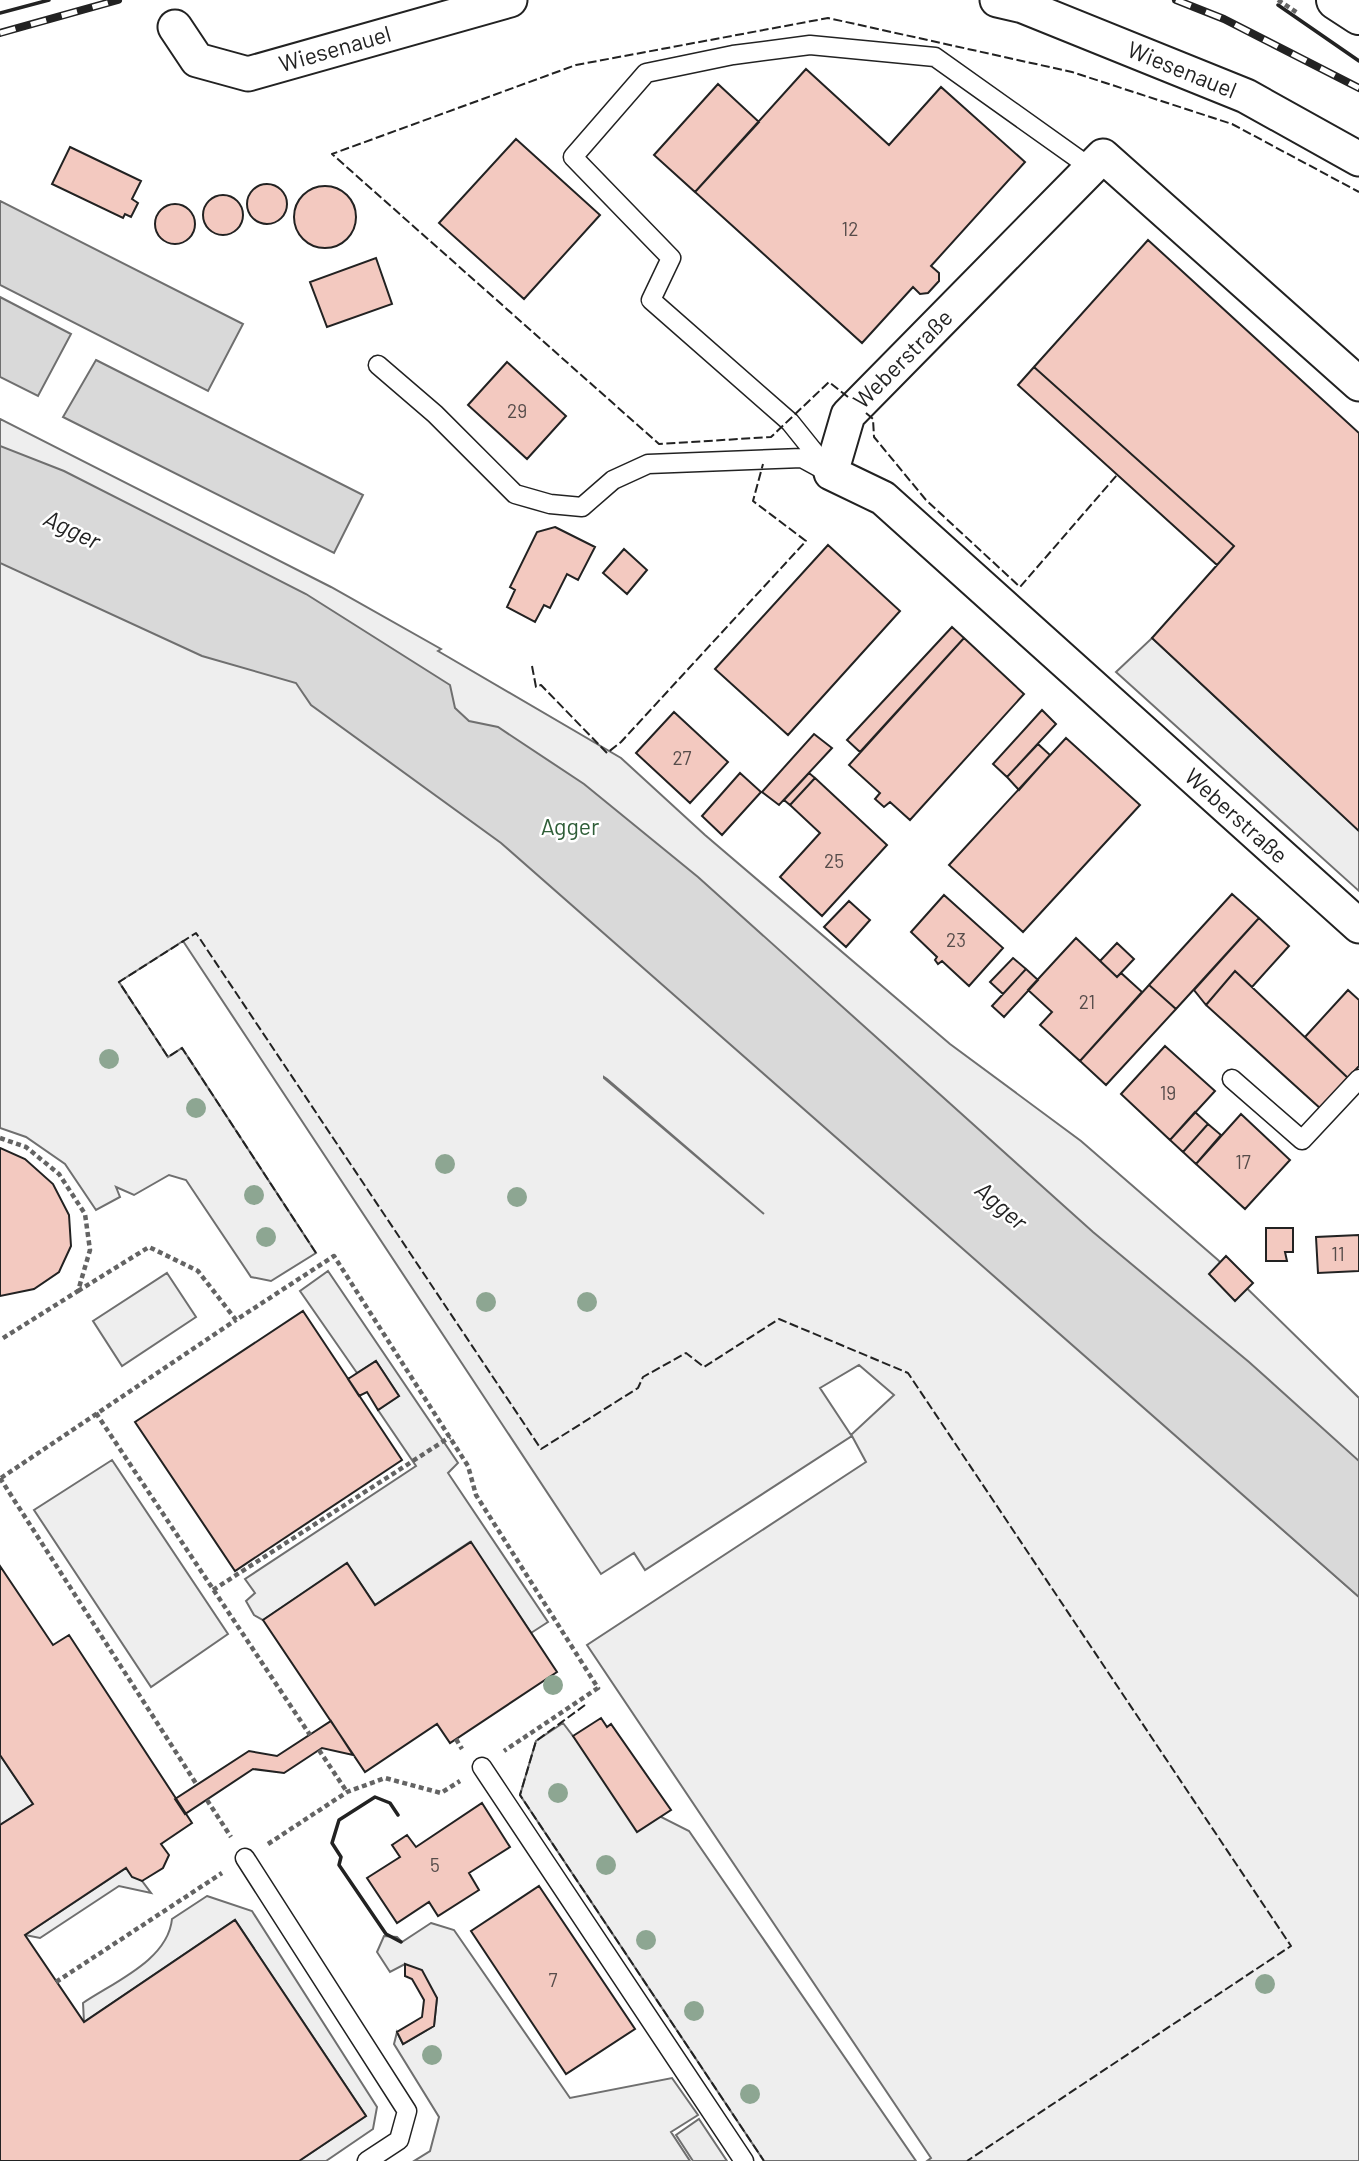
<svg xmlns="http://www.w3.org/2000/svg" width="1359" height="2161" viewBox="0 0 1359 2161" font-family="Barlow,sans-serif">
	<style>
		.green { fill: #eee; stroke: #6f6f6f; stroke-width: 2; fill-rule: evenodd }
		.parking { fill: #ededed; stroke: #6f6f6f; stroke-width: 2 }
		.water { fill: #d9d9d9; stroke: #6f6f6f; stroke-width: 2 }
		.building { fill: #f3c9c0; stroke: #222; stroke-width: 2 }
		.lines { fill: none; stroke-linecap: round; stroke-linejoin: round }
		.lane-casing { stroke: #222; stroke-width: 21 }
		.street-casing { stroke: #222; stroke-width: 37 }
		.primary-casing { stroke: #222; stroke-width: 42 }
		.path { stroke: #646464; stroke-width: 4.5; stroke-dasharray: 5 3.5; stroke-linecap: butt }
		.lane { stroke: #fff; stroke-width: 18 }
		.street { stroke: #fff; stroke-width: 33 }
		.primary { stroke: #fff; stroke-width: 38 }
		.rail-casing { stroke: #222; stroke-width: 8 }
		.rail { stroke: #fff; stroke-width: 5; stroke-dasharray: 16; stroke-linecap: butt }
		.fence { stroke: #222; stroke-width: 2; stroke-dasharray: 9 3.5; stroke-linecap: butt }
		.wall { stroke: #222; stroke-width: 3.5 }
		.tree { fill: #8da692 }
		.labels { text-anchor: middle; stroke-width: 5; stroke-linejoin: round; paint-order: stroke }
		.number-label { font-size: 19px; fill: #564c4a }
		.street-label { font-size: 23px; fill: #222; stroke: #fff }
		.park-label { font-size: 23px; fill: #2f5e38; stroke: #fff }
		.water-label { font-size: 24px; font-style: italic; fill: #222; stroke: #fff }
	</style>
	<rect width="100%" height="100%" fill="#fff"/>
	<path class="green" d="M0,419l331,168 110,62 -3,2 183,107 84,77 245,209 131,97 137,119 141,138v194l-103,-86 103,91v564h-432l4,-3 -344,-513 279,-183 -14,-26 -207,134 -11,-17 -33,21 -418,-633 -64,41 49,75 14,-9 134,205 -45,28 -20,-4 -65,-97 -17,-5 -35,20 -18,-8 4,10 -24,13 -31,-46 -39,-27 -26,-9zM604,1077l3,2 157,135 -160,-136zM859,1365l35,30 -43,40 -31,-47z
		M328,1271l130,192 -10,10 100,149 -17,11 -61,-91 -95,63 -28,-41 -84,56 -9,-5 -8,-14 9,-8 -10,-14 171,-113 -38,-56 21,-14 -23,-35 -19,12 -57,-82z
		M167,1273l29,44 -74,49 -29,-45z
		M112,1460l116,174 -77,53 -117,-177z
		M563,1723l10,13 88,81 28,14 227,330h-152l-244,-366 16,-54z
		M0,1755l33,49 -33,21z
		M126,1868l16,13 9,12 -32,-7 -79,52 -15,-3z
		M207,1896l45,15 125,196 -4,22 -47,32h-27l67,-45 -131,-196 -151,102 -1,-19c31,-21 85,-43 89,-84z
		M431,1923l23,7 116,168 102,-20 26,37 -27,17 19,29h-276l16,-10 9,-34 -45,-73 3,-12 6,12 31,-18 3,-28 -32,-34 -15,8 -13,-20 7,-16 13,1 5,5z"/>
	<path class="parking" d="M1152,638l207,193v60l-243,-219z
		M699,2119l28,42h-34l-17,-26z"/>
	<path class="water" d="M0,201l243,123 -35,67 -208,-106z
		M0,297l71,37 -33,62 -38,-19z
		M96,360l267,135 -29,58 -271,-136z
		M0,446l64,25 242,123 144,91 5,23 14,13 29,6 86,57 114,93 395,355 156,130 110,99v136l-858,-754 -190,-138 -15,-22 -94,-27 -202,-93z"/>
	<path class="building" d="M806,69l83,76 52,-58 84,75 -94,104 8,7v8l-11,12 -8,1 -7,-7 -51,56 -167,-151z
		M718,84l41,38 -64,70 -41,-37z
		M516,139l84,76 -76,84 -85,-76z
		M70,147l71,34 -9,18 6,4 -7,14 -6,-3 -2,4 -71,-34z
		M247 204a20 20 0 1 1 40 0a20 20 0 1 1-40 0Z
		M294 217a31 31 0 1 1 62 0a31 31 0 1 1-62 0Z
		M203 215a20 20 0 1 1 40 0a20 20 0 1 1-40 0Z
		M155 224a20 20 0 1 1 40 0a20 20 0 1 1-40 0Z
		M1148,240l211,193v398l-207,-193 82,-92 -200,-179z
		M376,258l16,46 -65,23 -17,-45z
		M507,362l59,54 -39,43 -59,-54z
		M1034,367l200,179 -17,19 -199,-180z
		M555,527l40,20 -17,33 -11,-6 -17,34 -6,-3 -9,17 -28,-15 8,-17 -5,-3 27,-55z
		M828,545l72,66 -112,124 -73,-66z
		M624,549l23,21 -20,24 -24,-21z
		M952,627l12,11 -104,114 -13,-12z
		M964,638l60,56 -114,126 -20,-18 -6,5 -9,-8 5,-6 -31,-28z
		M1042,710l14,14 -49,53 -14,-13z
		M674,712l54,50 -38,41 -54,-50z
		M814,734l18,14 -53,57 -17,-13z
		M1066,738l74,67 -117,127 -74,-67z
		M1038,744l12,11 -31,35 -12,-13z
		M740,773l21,19 -39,43 -20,-19z
		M809,773l6,5 -25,27 -6,-5z
		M815,778l72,67 -65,71 -42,-39 40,-44 -30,-28z
		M1232,894l27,24 -83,91 -27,-24z
		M944,895l59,53 -34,38 -27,-25 -4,3 -3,-4 2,-3 -26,-25z
		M849,901l21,19 -24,27 -22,-20z
		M1259,918l30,28 -37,41 -17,-16 -29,34 -12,-15z
		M1076,938l41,39 4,-4 21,19 -62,69 -40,-36 12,-13 -24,-22z
		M1117,943l17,16 -17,18 -17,-16z
		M1013,958l13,11 -23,25 -13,-12z
		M1026,969l12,11 -34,37 -12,-11z
		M1235,971l113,107 -27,31 -115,-104z
		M1149,985l27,24 -70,76 -26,-24z
		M1348,990l11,10v66l-11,12 -43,-41z
		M1165,1046l50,45 -45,49 -49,-46z
		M1195,1112l13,12 -25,28 -13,-12z
		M1241,1114l49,46 -45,49 -49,-45z
		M1208,1124l13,11 -25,29 -13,-12z
		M0,1148l25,11 28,25 16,31 2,31 -12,26 -25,17 -34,7z
		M1266,1228h27v24h-8l2,9h-21z
		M1359,1235v36l-41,2 -2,-36z
		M1226,1256l27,27 -18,18 -26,-27z
		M303,1311l99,149 -167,111 -100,-149z
		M376,1361l23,35 -21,14 -11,-18 -8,4 -11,-17z
		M471,1542l86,130 -107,71 -13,-19 -72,48 -102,-152 84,-57 28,42z
		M0,1566l53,79 16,-10 123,188 -31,21 8,11 -6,13 -21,13 -10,-4 -6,-9 -101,67 59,87 151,-102 131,196 -67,45h-299v-336l33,-21 -33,-49z
		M601,1718l6,9 4,-3 60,86 -34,22 -64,-96z
		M331,1721l22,34 -31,-7 -38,25 -31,-4 -68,45 -10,-15 74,-48 28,5z
		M482,1803l28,44 -41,26 10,17 -41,26 -9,-14 -32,21 -30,-45 33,-21 -8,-12 15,-10 9,12z
		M539,1886l96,143 -69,45 -95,-143z
		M405,1964l17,6 15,28 -3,28 -31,18 -6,-12 25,-15 2,-17 -12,-21 -7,-3z"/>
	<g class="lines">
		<g class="lane-casing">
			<path id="lane" d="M378,365l57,49 80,80 35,10 32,3 31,-27 35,-16 154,-6 22,12
				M831,473l-41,-51 -139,-122 20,-42 -98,-101 73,-84 87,-18 77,-10 125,12 156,111
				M1232,1079l70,61 57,-61
				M482,1767l262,394
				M245,1858l162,253 -8,29 -32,21"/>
		</g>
		<g class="street-casing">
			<path id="street" d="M997,0l26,6 223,90 113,63
				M175,27l22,33 51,14 262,-74
				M1359,384l-256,-228 -255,259 -17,58 52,25 476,428"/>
		</g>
		<g class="primary-casing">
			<path id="primary" d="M1336,0l23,15"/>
		</g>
		<path class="path" d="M1278,0l21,14
			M0,1138l26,9 33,27 26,40 5,36 -12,41 -78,49
			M78,1291l71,-44 49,24 38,49 98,-64 134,210 8,29 122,193 -94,63
			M96,1413l214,322
			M0,1478l197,307
			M1,1478l235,-158
			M213,1590l237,-153
			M456,1739l6,10
			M319,1750l28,42
			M207,1800l24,37
			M268,1844l79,-52 38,-14 56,15 19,-12
			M56,1982l166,-109"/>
		<use href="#lane" class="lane"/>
		<use href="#street" class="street"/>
		<use href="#primary" class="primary"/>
		<g class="rail-casing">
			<path id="rail" d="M1176,0l48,19 135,69
				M0,33l118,-33"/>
		</g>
		<use href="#rail" class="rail"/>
		<path class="fence" d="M848,397l-19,-15 -58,55 -112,7 -327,-290 244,-89 252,-47 244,54 160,52 127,68
			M866,413l7,6 1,18 52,63 94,87 97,-112
			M532,666l4,21 5,-2 66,68 14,-11 185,-201 -53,-40 10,-37
			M316,1253l-134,-205 -14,9 -49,-75 77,-49 345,516 97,-61 5,-11 43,-24 18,14 75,-48 129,54 383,573 -324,215
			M585,1705l-49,36 -16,54 244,366"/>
		<path class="wall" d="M1278,5l81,56
			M0,13l49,-13
			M398,1815l-8,-12 -15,-6 -36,23 -7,23 9,14 -2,8 47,69 15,8"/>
	</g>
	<g class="tree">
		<circle cx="109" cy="1059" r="10"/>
		<circle cx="196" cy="1108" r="10"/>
		<circle cx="445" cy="1164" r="10"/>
		<circle cx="254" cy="1195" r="10"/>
		<circle cx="517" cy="1197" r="10"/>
		<circle cx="266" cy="1237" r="10"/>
		<circle cx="486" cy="1302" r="10"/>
		<circle cx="587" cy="1302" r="10"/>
		<circle cx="553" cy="1685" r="10"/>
		<circle cx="558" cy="1793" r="10"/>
		<circle cx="606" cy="1865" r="10"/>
		<circle cx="646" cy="1940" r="10"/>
		<circle cx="1265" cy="1984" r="10"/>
		<circle cx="694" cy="2011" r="10"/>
		<circle cx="432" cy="2055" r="10"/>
		<circle cx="750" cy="2094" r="10"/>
	</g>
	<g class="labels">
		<g class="number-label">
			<text x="850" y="236">12</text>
			<text x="517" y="418">29</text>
			<text x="682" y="765">27</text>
			<text x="834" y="868">25</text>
			<text x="956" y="947">23</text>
			<text x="1087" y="1009">21</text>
			<text x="1168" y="1100">19</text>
			<text x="1243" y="1169">17</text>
			<text x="1338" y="1261">11</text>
			<text x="435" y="1872">5</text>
			<text x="553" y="1987">7</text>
		</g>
		<g class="street-label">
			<text transform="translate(335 49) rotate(-16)" y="8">Wiesenauel</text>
			<text transform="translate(1182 70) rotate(22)" y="8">Wiesenauel</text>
			<text transform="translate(903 359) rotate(-45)" y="8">Weberstraße</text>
			<text transform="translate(1236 816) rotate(42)" y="8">Weberstraße</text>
		</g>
		<g class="park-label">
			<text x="570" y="835">Agger</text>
		</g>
		<g class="water-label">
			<text transform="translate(72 530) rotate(26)" y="8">Agger</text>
			<text transform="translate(1001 1206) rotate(41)" y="8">Agger</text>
		</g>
	</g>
</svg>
